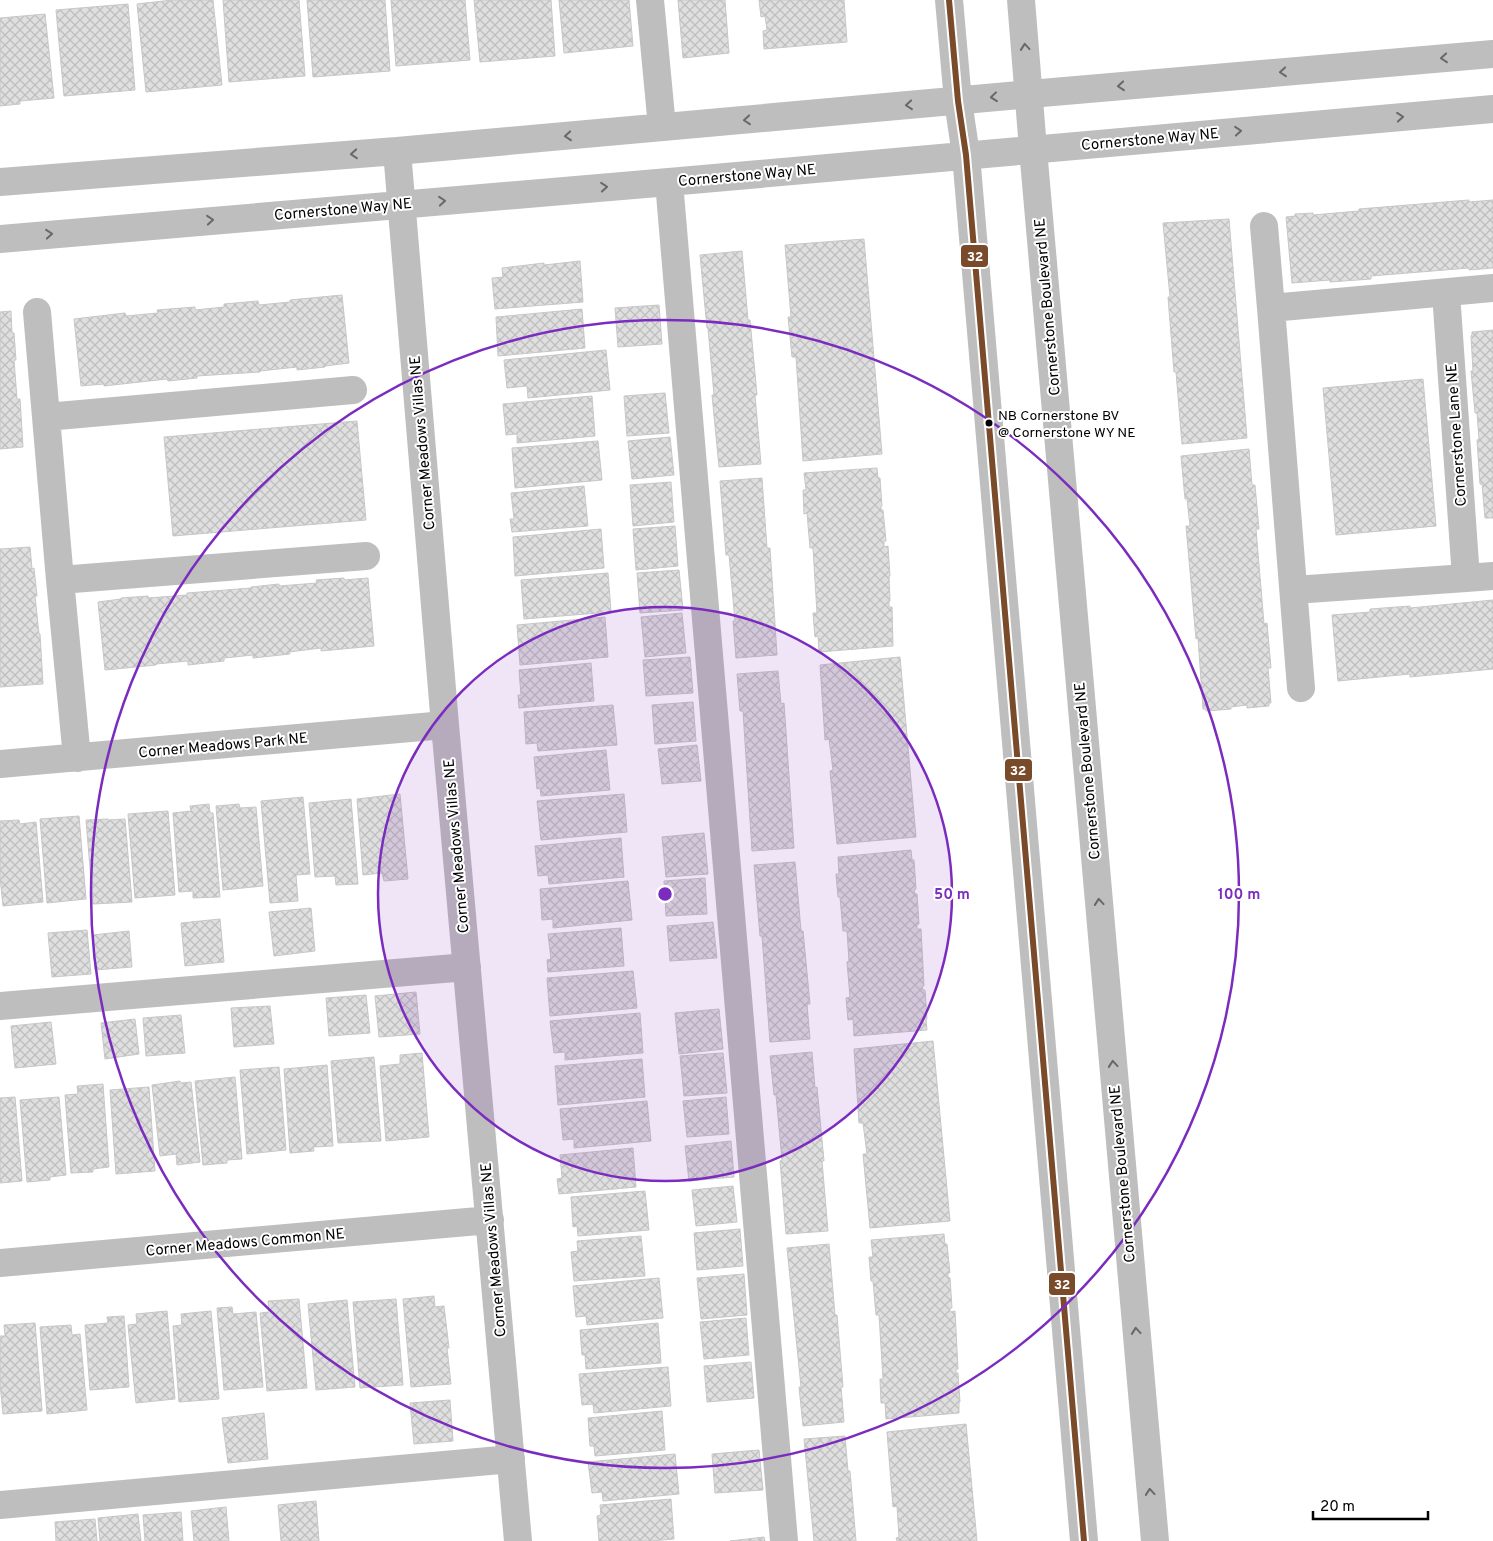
<svg xmlns="http://www.w3.org/2000/svg" width="1493" height="1541" viewBox="0 0 1493 1541" font-family="Overpass,sans-serif">
	<style>
		.building { fill: url(#building-cross-hatch); stroke: #c7c7c7 }
		.lines { fill: none; stroke-linecap: round; stroke-linejoin: round }
		.minor { stroke: #bebebe; stroke-width: 28 }
		.bus-1-casing { stroke: #fff; stroke-width: 10 }
		.bus-1 { stroke: #7a4b2a; stroke-width: 6 }
		.oneway { stroke: #686868 }
		.ring { fill: none; stroke: #7b2cbf; stroke-width: 2.5 }
		.bus-dot { fill: #000; stroke: #fff; stroke-width: 2 }
		.labels { text-anchor: middle; stroke-width: 4; stroke-linejoin: round; paint-order: stroke }
		.bus-label { font-size: 14px; fill: #000; stroke: #fff; text-anchor: start }
		.street-label { font-size: 15px; fill: #000; stroke: #fff }
		.centre { fill: #7b2cbf; stroke: #fff; stroke-width: 2.5 }
		.ring-label { font-size: 15px; text-anchor: middle; font-weight: bold; fill: #7b2cbf; stroke: #fff; stroke-width: 4; stroke-linejoin: round; paint-order: stroke }
		.line-badge { stroke: #fff; stroke-width: 2 }
		.badge-label { font-size: 14px; text-anchor: middle; font-weight: bold; fill: #fff }
	</style>
	<defs>
		<pattern id="building-cross-hatch" width="8" height="8" patternUnits="userSpaceOnUse" patternTransform="scale(1.25)"><rect width="8" height="8" fill="#dfdfdf"/><path d="M0 0l8 8M0 8l8-8" fill="none" stroke="#bebebe"/></pattern>
	</defs>
	<rect width="100%" height="100%" fill="#fff"/>
	<path class="building" d="M172,0h41l9,85 -76,7 -9,-88z
		M223,0h76l6,76 -76,6z
		M307,0h78l5,71 -77,6z
		M391,0h74l5,60 -74,6z
		M474,0h77l4,56 -75,6z
		M559,0h70l4,46 -69,7z
		M678,0h47l4,53 -46,5z
		M759,0h85l3,42 -83,7 -1,-18 4,-1 -2,-14 -4,1z
		M128,4l7,86 -71,6 -8,-86z
		M45,14l9,84 -34,3v3l-20,2v-88z
		M1469,200v2l24,-2v68l-24,2v-2l-98,8v3l-41,3v-2l-38,3 -6,-66 9,-1v-2l18,-1v2l46,-4v-2z
		M1229,219l18,219 -65,6 -6,-72h-2l-6,-75h2l-7,-74z
		M864,239l18,215 -79,7 -7,-104h-4l-4,-40h3l-6,-72z
		M742,251l6,69h2l7,75h-2l6,69 -42,3 -7,-72h2l-6,-67h-1l-7,-73z
		M580,261l3,41 -88,7 -3,-31 11,-1 -1,-9 42,-5v2z
		M342,295l7,68 -24,3v1l-28,3v-3l-37,4v1l-63,4v2l-29,3 -1,-2 -63,7v-2l-23,2 -7,-67 51,-6 1,3 32,-3 -1,-3 38,-3v3l29,-3v-3l34,-3 1,4 31,-3v-2z
		M659,305l3,39 -44,3 -3,-39z
		M582,309l3,39 -87,8 -2,-39z
		M11,311l1,22h2l2,27h-2l3,39h3l3,48 -23,2v-137z
		M1493,330v188h-8l-3,-34h-2l-3,-44 2,-1 -2,-26h-2l-4,-42h2l-2,-35 1,-1v-3z
		M606,350l4,40 -82,8 -1,-12 -20,2 -3,-28z
		M1423,379l13,147 -100,9 -13,-147z
		M665,393l4,40 -42,3 -3,-40z
		M592,396l3,40 -78,7v-9l-11,1 -3,-31z
		M357,421l9,99 -193,16 -9,-99z
		M670,437l4,38 -42,4 -4,-38z
		M598,441l4,39 -87,8 -3,-40z
		M1249,449l3,36h3l4,44h-3l8,95 3,-1 4,45h-3l3,35h-2v3l-22,2v-3l-16,2v2l-25,2v-2h-3l-5,-71 -2,1 -10,-113h4l-3,-27h-2l-4,-43z
		M877,468l1,10h2l2,28h-1v4h2l3,31h-2v6l4,-1 2,30h-1l1,25h-1v6h3l1,39 -74,6 -1,-16 -3,1 -2,-24h4l-4,-65h-3l-3,-35 -3,1 -1,-24h3l-2,-17z
		M762,478l5,70h3l7,107 -41,3 -3,-37h2l-6,-66h-3l-6,-74z
		M671,482l3,40 -41,4 -3,-41z
		M584,486l4,40 -76,6 -2,-13h4l-3,-26z
		M675,526l3,40 -42,4 -3,-41z
		M601,529l3,39 -89,8 -2,-39z
		M30,547l2,22 2,-1 3,28h-2l4,38h1l3,50 -43,3v-138z
		M679,570l4,40 -43,3 -3,-40z
		M608,573l3,39 -87,7 -3,-39z
		M344,578v2l24,-2 6,68 -53,5v-3l-32,4 1,2 -37,4v-3l-29,3v3l-36,4v-4l-32,3v1l-51,5 -7,-68 23,-3v-1l27,-2v2l39,-3v-2l64,-5v-1l28,-3v2l38,-3 -1,-3z
		M1493,600v69l-83,8v-3l-72,7 -6,-66 38,-3v-3l40,-3v2z
		M682,613l4,40 -41,4 -4,-40z
		M605,617l3,40 -88,8 -3,-40z
		M690,657l3,36 -47,3 -3,-36z
		M900,657l16,180 -79,7 -7,-73 3,-1 -4,-31 -4,1 -5,-75z
		M591,663l3,38 -75,7 -1,-13h3l-2,-25z
		M778,671l3,33 3,-1 10,145 -42,3 -9,-140h-3l-3,-37z
		M693,702l3,39 -41,3 -3,-39z
		M613,705l4,40 -79,6 -1,-8 -11,1 -2,-32z
		M697,745l4,36 -39,3 -4,-35z
		M606,750l4,40 -69,6 -1,-8 -3,1 -3,-32z
		M400,794l8,85 -24,2 -2,-8 -19,2 -6,-76z
		M624,794l3,38 -86,8 -4,-39z
		M303,797l7,77 -14,1 2,26 -28,2 -9,-102z
		M351,799l7,85 -22,1 -1,-9 -20,1 -6,-74z
		M209,804l1,9h3l7,84 -27,1v-7l-14,1 -6,-79 18,-2 -1,-5z
		M239,804l1,4 16,-1 7,79 -40,4 -7,-84z
		M168,811l7,84 -40,3 -7,-84z
		M79,816l7,83 -39,4 -7,-84z
		M108,819v1l17,-1 7,83 -39,2 -7,-84z
		M19,820l1,4 16,-2 7,80 -40,4 -3,-29v-56z
		M704,833l4,41 -42,3 -4,-40z
		M621,838l3,39 -75,7 -1,-9 -10,1 -3,-30z
		M911,850l1,10h2l2,29 -2,1 1,4h2l2,30 -2,1v4h4l3,57h-2l1,4h2l2,29h-1l1,11 -73,6 -1,-17 -5,1 -2,-22 4,-1 -3,-35 2,-1 -2,-30h-4l-3,-34h-2l-2,-23h3l-1,-17z
		M795,862l6,69h2l7,73h-3l3,35 -40,3 -8,-106h-2l-6,-71z
		M705,878l2,36 -41,2 -2,-35z
		M628,881l4,39 -79,8v-9l-11,1 -2,-31z
		M311,908l4,43 -41,5 -5,-44z
		M220,919l4,43 -39,4 -4,-43z
		M713,922l4,36 -47,3 -3,-35z
		M621,928l3,38 -76,6 -1,-12 4,-1 -3,-25z
		M87,930l4,44 -39,3 -4,-44z
		M129,931l3,36 -37,3 -2,-35z
		M633,971l4,37 -87,8 -3,-38z
		M416,992l4,42 -41,3 -4,-41z
		M366,995l4,38 -41,3 -3,-38z
		M270,1006l4,38 -40,3 -3,-39z
		M719,1009l4,40 -44,5 -4,-41z
		M640,1013l3,40 -78,7v-8l-11,1 -4,-32z
		M181,1015l4,38 -39,3 -3,-38z
		M135,1019l4,35 -34,5 -4,-36z
		M51,1022l5,42 -41,4 -4,-42z
		M933,1041l17,180 -80,7 -7,-74h4l-4,-31h-4l-5,-74z
		M812,1052l3,36 2,-1 7,74h-2l6,70 -42,3 -6,-73 2,-1 -6,-65h-2l-4,-39z
		M422,1053l7,84 -43,4 -6,-75 20,-2v-9z
		M723,1053l4,40 -43,3 -4,-40z
		M374,1057l7,84 -43,2 -7,-82z
		M642,1059l3,38 -87,8 -3,-39z
		M327,1065l6,81 -20,1 1,4 -24,2 -6,-84z
		M279,1067l7,83 -39,4 -7,-84z
		M235,1077l7,82 -15,1v3l-24,2 -8,-84z
		M180,1081l1,2 10,-1 9,80 -23,3 -1,-11 -16,2 -8,-71z
		M103,1084l6,83 -16,2v3l-22,1 -6,-78 13,-1 -1,-8z
		M149,1087l6,84 -39,3 -6,-84z
		M15,1097l7,84 -22,2v-85z
		M59,1097l7,78 -16,2v3l-23,2 -7,-82z
		M726,1097l3,37 -42,3 -4,-36z
		M647,1101l4,40 -77,7v-9l-11,1 -3,-31z
		M731,1141l3,36 -45,4 -4,-35z
		M633,1148l3,39 -77,7 -2,-15 5,-1 -2,-23z
		M733,1186l4,36 -41,4 -4,-36z
		M645,1191l4,39 -71,6 -1,-10 -4,1 -2,-30z
		M740,1229l3,37 -46,4 -3,-37z
		M944,1234l1,10h2l3,29h-2v4l2,1 2,30h-2v4l5,-1 3,58h-2v4h2l2,29h-1v11l-73,6 -1,-16h-4l-1,-24h3l-4,-64h-3l-3,-34h-2l-2,-24h4l-2,-17z
		M641,1236l4,40 -71,5 -3,-29 7,-1 -1,-10z
		M829,1244l6,71h2l6,72h-2l3,35 -41,4 -4,-39h2l-14,-139z
		M744,1274l3,41 -46,4 -4,-41z
		M659,1278l4,40 -76,7 -1,-9 -10,1 -3,-31z
		M434,1296l1,11 9,-1 5,42h-2l4,36 -40,3 -8,-88z
		M299,1299l8,89 -40,3 -7,-78 9,-1 -1,-11z
		M396,1299l7,86 -43,3 -7,-86z
		M347,1300l8,87 -39,3 -8,-86z
		M232,1307l1,7 23,-2 7,75 -39,3 -7,-82z
		M167,1311l8,88 -39,4 -8,-78 9,-1 -1,-10z
		M211,1311l8,88 -40,3 -6,-76 9,-1 -1,-11z
		M124,1316l5,71 -39,3 -5,-65 23,-2 -1,-6z
		M746,1318l3,37 -45,4 -4,-37z
		M35,1323l7,88 -39,3 -3,-30v-48h5l-1,-11z
		M658,1323l3,40 -75,6 -1,-14h-3l-2,-25z
		M71,1325l1,10 8,-1 7,76 -40,4 -7,-87z
		M751,1362l3,36 -47,4 -3,-36z
		M668,1367l3,39 -77,7 -1,-9 -11,1 -3,-31z
		M450,1400l3,41 -39,3 -4,-41z
		M662,1411l3,39 -70,6 -1,-10h-4l-2,-28z
		M264,1413l4,46 -40,4 -6,-45z
		M966,1424l11,117h-80l-1,-3 3,-1 -2,-31 -4,1 -6,-75z
		M845,1436l3,35h2l6,70h-42l-10,-102z
		M759,1450l4,40 -48,3 -3,-39z
		M675,1454l4,40 -76,7 -1,-9 -10,1 -4,-31z
		M671,1499l3,40 -23,2h-52l-2,-25 4,-1 -1,-10z
		M316,1501l3,40h-38l-3,-36z
		M226,1507l3,34h-35l-3,-30z
		M181,1512l2,29h-38l-2,-26z
		M138,1514l3,27h-41l-2,-23z
		M95,1519l2,22h-41l-1,-19z
		M764,1537l1,4h-35z"/>
	<g class="lines">
		<path class="minor" d="M650,0l12,127
			M949,0l9,101 8,54 118,1386
			M1021,0l12,149 122,1392
			M397,151l48,574 73,816
			M0,182l397,-31 633,-57 463,-40
			M669,182l115,1359
			M1264,226l7,82
			M0,239l669,-57 824,-73
			M37,312l23,268 17,178
			M46,417l307,-27
			M1466,578l27,-2
			M60,580l306,-24
			M1294,590l172,-12 -20,-285
			M1301,688l-30,-380 222,-20
			M0,764l445,-39
			M0,1006l467,-39
			M0,1263l490,-43
			M0,1505l511,-46"/>
		<g class="bus-1-casing">
			<path id="bus-1" d="M949,0l9,101 8,54 118,1386"/>
		</g>
		<use href="#bus-1" class="bus-1"/>
	</g>
	<defs><path id="oneway-chevron" d="M-2-3.5L2.5 0L-2 3.5" fill="none" stroke-width="1.6" stroke-linecap="round" stroke-linejoin="round" transform="scale(1.25)"/></defs>
	<g class="oneway">
		<use href="#oneway-chevron" transform="translate(1025 47) rotate(-95)"/>
		<use href="#oneway-chevron" transform="translate(1444 58) rotate(175)"/>
		<use href="#oneway-chevron" transform="translate(1283 72) rotate(175)"/>
		<use href="#oneway-chevron" transform="translate(1121 86) rotate(175)"/>
		<use href="#oneway-chevron" transform="translate(994 97) rotate(174)"/>
		<use href="#oneway-chevron" transform="translate(909 105) rotate(175)"/>
		<use href="#oneway-chevron" transform="translate(1400 117) rotate(-5)"/>
		<use href="#oneway-chevron" transform="translate(747 120) rotate(175)"/>
		<use href="#oneway-chevron" transform="translate(1238 131) rotate(-5)"/>
		<use href="#oneway-chevron" transform="translate(568 136) rotate(175)"/>
		<use href="#oneway-chevron" transform="translate(354 154) rotate(175)"/>
		<use href="#oneway-chevron" transform="translate(604 187) rotate(-5)"/>
		<use href="#oneway-chevron" transform="translate(442 201) rotate(-5)"/>
		<use href="#oneway-chevron" transform="translate(210 220) rotate(-5)"/>
		<use href="#oneway-chevron" transform="translate(49 234) rotate(-5)"/>
		<use href="#oneway-chevron" transform="translate(1099 902) rotate(-95)"/>
		<use href="#oneway-chevron" transform="translate(1113 1064) rotate(-95)"/>
		<use href="#oneway-chevron" transform="translate(1136 1331) rotate(-95)"/>
		<use href="#oneway-chevron" transform="translate(1150 1492) rotate(-95)"/>
	</g>
	<circle cx="665" cy="894" r="287" fill="#7b2cbf" fill-opacity=".12"/>
	<g class="ring">
		<circle cx="665" cy="894" r="287"/>
		<circle cx="665" cy="894" r="574"/>
	</g>
	<circle class="bus-dot" cx="989" cy="423" r="4.5"/>
	<g class="labels">
		<g class="bus-label">
			<text x="998" y="420">NB Cornerstone BV<tspan x="998" dy="17">@ Cornerstone WY NE</tspan></text>
		</g>
		<g class="street-label">
			<text transform="translate(1150 139) rotate(-5)" y="5">Cornerstone Way NE</text>
			<text transform="translate(747 175) rotate(-5)" y="5">Cornerstone Way NE</text>
			<text transform="translate(343 209) rotate(-5)" y="5">Cornerstone Way NE</text>
			<text transform="translate(1047 307) rotate(-95)" y="5">Cornerstone Boulevard NE</text>
			<text transform="translate(1456 435) rotate(-94)" y="5">Cornerstone Lane NE</text>
			<text transform="translate(422 443) rotate(-95)" y="5">Corner Meadows Villas NE</text>
			<text transform="translate(223 745) rotate(-5)" y="5">Corner Meadows Park NE</text>
			<text transform="translate(1087 771) rotate(-95)" y="5">Cornerstone Boulevard NE</text>
			<text transform="translate(456 846) rotate(-95)" y="5">Corner Meadows Villas NE</text>
			<text transform="translate(1122 1174) rotate(-95)" y="5">Cornerstone Boulevard NE</text>
			<text transform="translate(245 1242) rotate(-5)" y="5">Corner Meadows Common NE</text>
			<text transform="translate(493 1250) rotate(-95)" y="5">Corner Meadows Villas NE</text>
		</g>
	</g>
	<circle cx="665" cy="894" r="8" class="centre"/>
	<g class="ring-label">
		<text x="952" y="899">50 m</text>
		<text x="1239" y="899">100 m</text>
	</g>
	<g class="line-badge">
		<rect x="960" y="244" width="29" height="24" rx="5" fill="#7a4b2a"/>
		<rect x="1004" y="758" width="29" height="24" rx="5" fill="#7a4b2a"/>
		<rect x="1048" y="1272" width="28" height="24" rx="5" fill="#7a4b2a"/>
	</g>
	<g class="badge-label">
		<text x="975" y="261">32</text>
		<text x="1018" y="775">32</text>
		<text x="1062" y="1289">32</text>
	</g>
	<path d="M1313 1511v8h115v-8" fill="none" stroke="#000000" stroke-width="2.5"/>
	<text x="1320" y="1511" font-size="15" fill="#000000" stroke="#ffffff" stroke-width="4" paint-order="stroke">20 m</text>
</svg>
